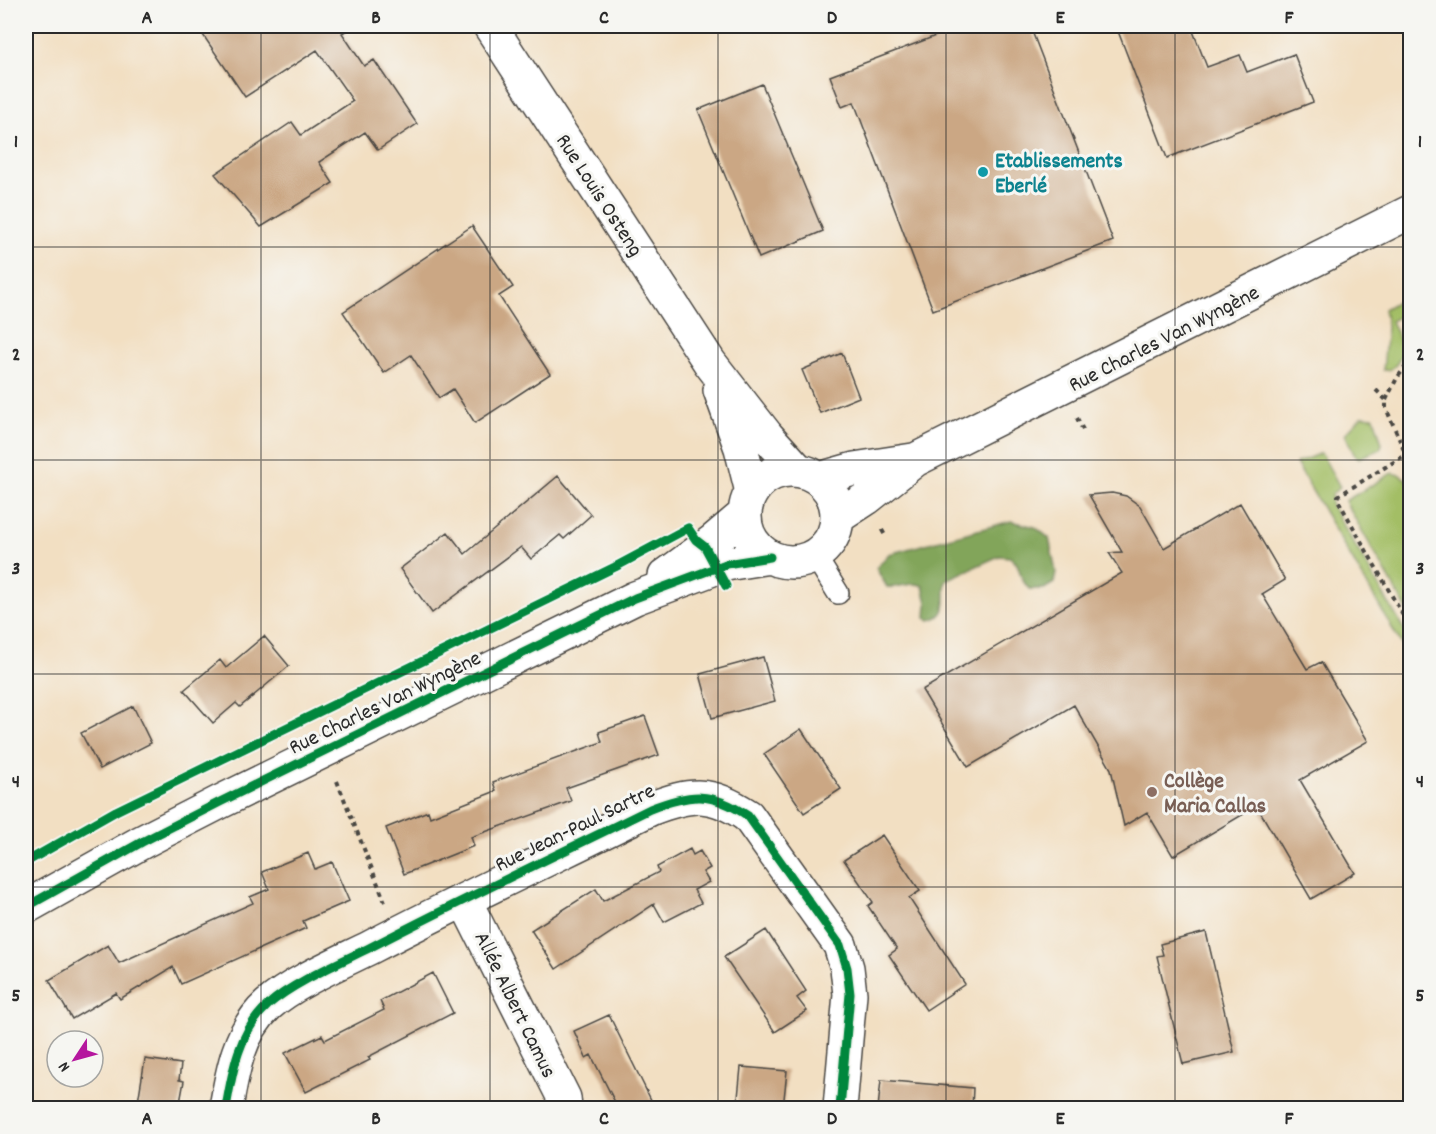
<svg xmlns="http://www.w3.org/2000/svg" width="1436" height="1134" viewBox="0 0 1436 1134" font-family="Dekko,sans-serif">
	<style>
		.green { fill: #a3be65; stroke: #677448; stroke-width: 1.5 }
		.forest { fill: #82a55a; stroke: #566842; stroke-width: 1.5 }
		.building { fill: #cba784 }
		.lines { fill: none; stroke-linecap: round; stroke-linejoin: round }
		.lane-casing { stroke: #494642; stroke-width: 24 }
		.street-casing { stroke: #494642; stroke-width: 36 }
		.secondary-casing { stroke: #494642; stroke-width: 36 }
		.path { stroke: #494642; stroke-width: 4; stroke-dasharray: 4.5 4.5; stroke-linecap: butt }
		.lane { stroke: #fff; stroke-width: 21 }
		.street { stroke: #fff; stroke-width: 33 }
		.secondary { stroke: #fff; stroke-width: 33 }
		.cycleway-casing { stroke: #f6f6f2; stroke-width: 13 }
		.cycleway { stroke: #00873e; stroke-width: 9 }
		.grid { fill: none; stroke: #2b2b2b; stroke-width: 1.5; stroke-opacity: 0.55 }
		.culture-dot { fill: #0f9aa8; stroke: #f6f6f2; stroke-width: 2 }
		.education-dot { fill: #8d6e63; stroke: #f6f6f2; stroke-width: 2 }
		.labels { text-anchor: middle; stroke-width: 6; stroke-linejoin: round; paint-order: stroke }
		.culture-label { font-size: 22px; font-weight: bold; fill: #0d838f; stroke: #f6f6f2; text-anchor: start }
		.street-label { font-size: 22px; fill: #2b2b2b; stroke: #f6f6f2 }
		.education-label { font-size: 22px; font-weight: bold; fill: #785e54; stroke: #f6f6f2; text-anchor: start }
		.neatline { fill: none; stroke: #2b2b2b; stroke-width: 2 }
		.grid-label { font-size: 20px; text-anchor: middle; font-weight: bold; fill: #2b2b2b }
	</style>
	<rect width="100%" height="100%" fill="#f6f6f2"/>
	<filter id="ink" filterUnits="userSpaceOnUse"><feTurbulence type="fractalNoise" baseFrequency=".0167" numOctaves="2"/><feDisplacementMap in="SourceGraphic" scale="12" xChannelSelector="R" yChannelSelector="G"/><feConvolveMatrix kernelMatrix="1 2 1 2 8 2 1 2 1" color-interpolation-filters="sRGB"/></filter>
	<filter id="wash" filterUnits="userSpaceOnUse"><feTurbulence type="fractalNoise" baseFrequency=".008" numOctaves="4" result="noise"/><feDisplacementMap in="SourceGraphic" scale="24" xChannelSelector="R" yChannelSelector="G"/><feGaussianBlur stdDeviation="1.35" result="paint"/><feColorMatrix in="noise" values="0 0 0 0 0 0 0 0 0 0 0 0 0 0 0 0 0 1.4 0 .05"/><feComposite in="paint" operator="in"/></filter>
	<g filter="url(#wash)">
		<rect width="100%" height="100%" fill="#f2dfc2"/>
		<path class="green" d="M1410,294v17l-19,10 13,29c-5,10 -9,22 -21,20l4,-43 -3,-18z
			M1362,416l12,1 8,27 -2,5 -21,9 -5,-4 -9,-20z
			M1321,453l19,34 -8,7 -1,10 79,136v19l-114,-196z
			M1392,473l8,2 10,7v133l-65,-114z"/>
		<path class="forest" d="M1011,521l24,6 14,11 7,34 -2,11 -10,6h-15l-6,-8 -6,-17 -7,-7 -11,-1 -53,24c-4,17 6,35 -16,40l-4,-2 1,-15 -4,-17c-11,-6 -24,3 -36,1l-11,-19 13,-14z"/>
		<g id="blocks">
			<path class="building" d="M197,26h157l-12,7 22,33 10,-6 43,64 -39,26 -13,-18 -46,30 14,21 -72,44 -46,-53 77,-52 9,13 52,-34 -36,-51 -72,47z
				M962,26h68l83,215 -180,69 -79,-208 -12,5 -12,-31z
				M1116,26h75l16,41 33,-12 7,17 47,-18 19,48 -146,56z
				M762,84l61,147 -64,27 -61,-148z
				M472,226l41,61 -14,9 51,78 -75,49 -22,-34 -14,9 -28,-43 -27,18 -41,-61z
				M842,353l17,44 -39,16 -18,-43z
				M558,476l33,39 -27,24 -4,-4 -29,24 -10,-12 -89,66 -32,-44 48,-37 17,22z
				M1112,493l14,3 14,10 24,42 76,-45 45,77 -23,14 45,75 14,-7 47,79 -68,39 55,93 -44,26 -54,-93 -84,50 -26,-44 -23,14 -13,-57 -37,-64 -106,62 -46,-77 200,-117 -13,-20 13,-1 -33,-57z
				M264,636l25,30 -49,41 -4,-4 -23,20 -29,-33 36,-30 6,8z
				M763,657l12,44 -63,17 -12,-44z
				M133,706l18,37 -51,26 -19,-36z
				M645,716l14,39 -93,33 5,13 -100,36 3,9 -70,28 -18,-46 42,-17 2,6 66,-26 -3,-9 109,-40 -3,-10z
				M801,729l40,60 -37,24 -40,-59z
				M882,835l38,56 -11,7 56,86 -39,26 -37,-55 8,-6 -29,-43 5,-4 -29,-42z
				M690,849l3,6 7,-4 10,17 -7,4 6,10 -15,8 7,13 -37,19 -10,-18 -98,65 -25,-39 65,-41 7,12 56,-29 -2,-5z
				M308,853l7,16 17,-7 17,39 -46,20 3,7 -125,56 -8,-17 -53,32 -4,-6 -44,26 -23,-39 59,-35 11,18 134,-60 -3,-6 19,-8 -7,-17z
				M766,930l40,61 -9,7 10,13 -32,21 -51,-75z
				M1206,932l28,120 -51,12 -26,-108 6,-1 -3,-11z
				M433,973l20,40 -85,44 2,3 -64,32 -21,-39 37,-18 3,5 59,-30 -4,-9z
				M609,1015l46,93h-37l-27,-53 -5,3 -12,-27z
				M145,1059l36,5 -2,16 5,1 -5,27h-42z
				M741,1067l46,4 -4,37h-46z
				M881,1080l92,8 -1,20h-94z"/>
		</g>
	</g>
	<g filter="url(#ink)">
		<use href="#blocks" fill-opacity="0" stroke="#494642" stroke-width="1.5"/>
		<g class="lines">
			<g class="lane-casing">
				<path id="lane" d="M815,556l23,37"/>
			</g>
			<g class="street-casing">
				<path id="street" d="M465,901l99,197 1,10
					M226,1108c6,-36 13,-77 42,-103 24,-22 73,-43 103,-58 92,-48 186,-92 279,-138 41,-16 61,-18 98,7l92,129 7,23 3,26 -10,114"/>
			</g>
			<g class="secondary-casing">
				<path id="secondary" d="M490,26l220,337 57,73 31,34
					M720,390l21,58 11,44
					M745 516a46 46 0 1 1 92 0a46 46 0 1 1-92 0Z
					M819,479l35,-10 59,-9
					M838,517l29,-19 48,-38 495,-248
					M665,576l48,-35 32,-27
					M26,907l116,-65 78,-40 415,-204 91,-34 44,-7"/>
			</g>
			<path class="path" d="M1376,390l10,10v8l20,47
				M1386,400l11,-22 13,-17
				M1077,418l6,12
				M1410,452l-72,44v4l72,128
				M882,530l4,7
				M337,781l48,121"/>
			<use href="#lane" class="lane"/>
			<use href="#street" class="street"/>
			<use href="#secondary" class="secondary"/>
			<g class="cycleway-casing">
				<path id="cycleway" d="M26,862l90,-51 499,-244 73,-39 8,12 9,7 21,39
					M26,907l116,-65 78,-40 415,-204 91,-34 44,-7
					M226,1108c6,-36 13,-77 42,-103 24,-22 73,-43 103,-58 92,-48 186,-92 279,-138 41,-16 61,-18 98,7l92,129 7,23 3,26 -10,114"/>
			</g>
			<use href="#cycleway" class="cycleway"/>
		</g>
	</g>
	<path class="grid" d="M261,26v1082M490,26v1082M718,26v1082M946,26v1082M1175,26v1082M26,247h1384M26,460h1384M26,674h1384M26,887h1384"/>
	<circle class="culture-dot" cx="983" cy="172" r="6"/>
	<circle class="education-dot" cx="1152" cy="792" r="6"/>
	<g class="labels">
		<g class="culture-label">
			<text x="995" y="167">Etablissements<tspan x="995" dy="25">Eberlé</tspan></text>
		</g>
		<g class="street-label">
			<text transform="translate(601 194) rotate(57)" y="8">Rue Louis Osteng</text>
			<text transform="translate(1163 337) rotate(-27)" y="8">Rue Charles Van Wyngène</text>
			<text transform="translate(384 701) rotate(-26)" y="8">Rue Charles Van Wyngène</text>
			<text transform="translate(574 826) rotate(-26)" y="8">Rue Jean-Paul Sartre</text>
			<text transform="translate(517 1004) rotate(64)" y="8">Allée Albert Camus</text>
		</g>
		<g class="education-label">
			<text x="1164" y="787">Collège<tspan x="1164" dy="25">Maria Callas</tspan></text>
		</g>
	</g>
	<rect width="1436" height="1134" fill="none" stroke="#f6f6f2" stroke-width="66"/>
	<g transform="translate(75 1059) rotate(234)"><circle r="28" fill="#f6f6f2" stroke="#a5a5a2" stroke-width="1.5"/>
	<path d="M0-4.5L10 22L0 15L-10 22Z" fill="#b5179e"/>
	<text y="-9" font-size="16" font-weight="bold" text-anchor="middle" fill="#2b2b2b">N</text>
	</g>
	<rect x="33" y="33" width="1370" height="1068" class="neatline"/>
	<g class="grid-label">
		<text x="147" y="23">A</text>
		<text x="376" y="23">B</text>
		<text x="604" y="23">C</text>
		<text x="832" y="23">D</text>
		<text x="1060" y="23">E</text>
		<text x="1289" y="23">F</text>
		<text x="16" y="147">1</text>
		<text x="1420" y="147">1</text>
		<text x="16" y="360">2</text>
		<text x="1420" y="360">2</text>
		<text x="16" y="574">3</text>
		<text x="1420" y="574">3</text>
		<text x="16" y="787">4</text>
		<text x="1420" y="787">4</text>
		<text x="16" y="1001">5</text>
		<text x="1420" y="1001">5</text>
		<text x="147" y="1124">A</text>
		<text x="376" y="1124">B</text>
		<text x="604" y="1124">C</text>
		<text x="832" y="1124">D</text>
		<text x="1060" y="1124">E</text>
		<text x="1289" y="1124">F</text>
	</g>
</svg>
